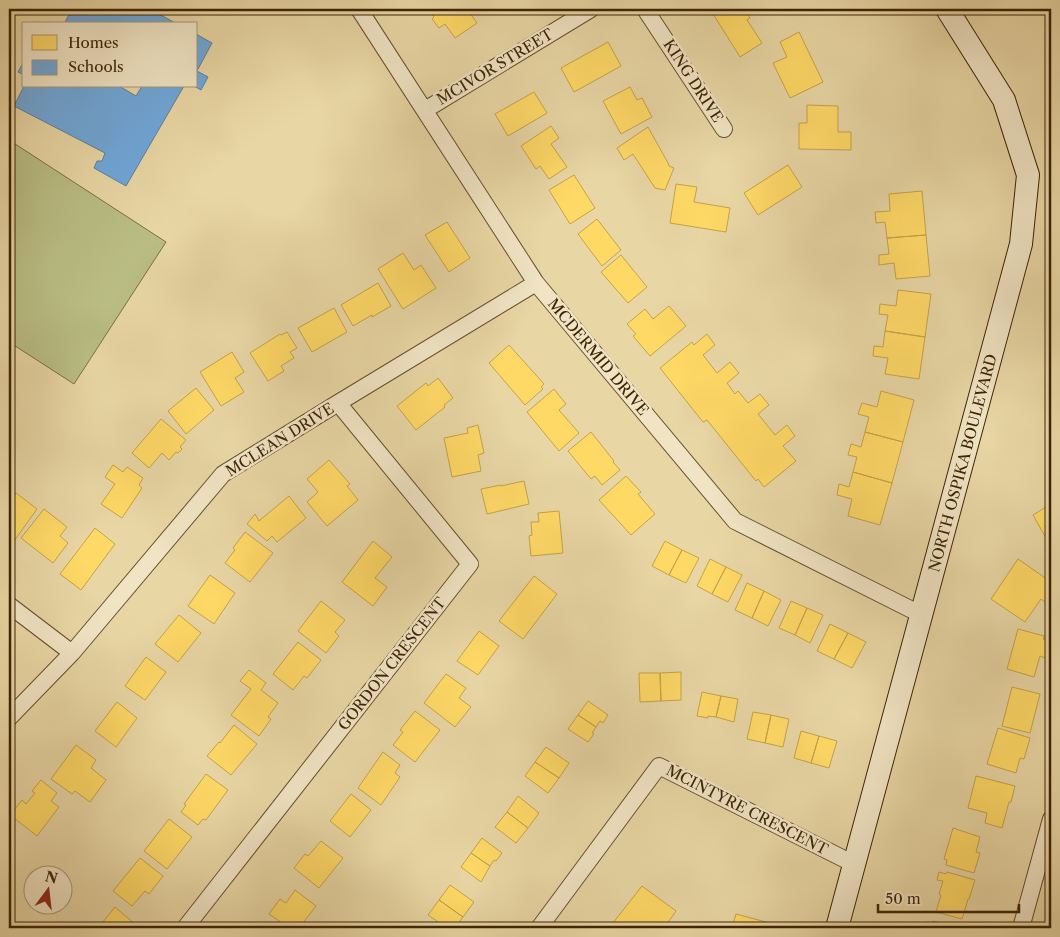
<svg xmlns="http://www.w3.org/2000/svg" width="1060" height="937" viewBox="0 0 1060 937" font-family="'Libre Caslon Text',serif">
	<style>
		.green { fill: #b9bd84; stroke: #7b7044 }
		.homes { fill: #ffd966; stroke: #c5a349 }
		.schools { fill: #6fa8dc; stroke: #60809b }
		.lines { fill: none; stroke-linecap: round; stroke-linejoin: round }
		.street-casing { stroke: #68502c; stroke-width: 18 }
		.secondary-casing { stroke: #3d2404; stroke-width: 24 }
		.street { stroke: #f0e4c4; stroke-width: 16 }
		.secondary { stroke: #f0e4c4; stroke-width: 22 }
		.labels { text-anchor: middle; stroke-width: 5; stroke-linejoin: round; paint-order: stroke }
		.street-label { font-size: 15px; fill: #3d2404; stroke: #f0e4c4 }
	</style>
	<rect width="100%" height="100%" fill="#e8d6a4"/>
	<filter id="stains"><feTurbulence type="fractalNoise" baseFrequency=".004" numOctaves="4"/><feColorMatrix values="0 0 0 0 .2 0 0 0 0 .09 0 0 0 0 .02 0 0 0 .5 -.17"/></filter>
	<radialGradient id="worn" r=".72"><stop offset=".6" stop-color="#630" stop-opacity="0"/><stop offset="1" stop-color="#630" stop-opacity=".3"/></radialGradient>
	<path class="green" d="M9,140l157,102 -92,142 -65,-42z"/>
	<path class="homes" d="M428,9h39l10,14 -22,15 -10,-14 -6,4 -7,-9 2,-2z
		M710,9h34l6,9 -3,2 15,23 -22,14z
		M799,32l24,50 -33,16 -17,-35 14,-6 -7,-15z
		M608,42l13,24 -47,26 -13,-24z
		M630,87l7,13 5,-2 10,19 -31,17 -18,-33z
		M534,92l13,21 -39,23 -13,-22z
		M807,105l31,1v26h13v18l-52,-1v-26h8z
		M551,126l8,12 -8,6 16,23 -18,12 -9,-13 -4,3 -15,-23z
		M648,127l20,36 1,3 5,2 -9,22 -10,-2 -22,-34 -9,6 -7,-12z
		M788,165l14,22 -44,28 -14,-22z
		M574,175l21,33 -25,16 -21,-34z
		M676,184l21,3 -3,15 36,6 -4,24 -56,-9z
		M922,191l4,44 -39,3 -2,-16 -9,1 -1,-11 15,-1 -1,-17z
		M597,219l24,31 -19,16 -24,-32z
		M447,222l23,36 -21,14 -24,-37z
		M926,235l4,41 -34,3 -2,-16 -15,2v-10l10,-1 -2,-16z
		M403,253l11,17 7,-5 15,23 -33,21 -25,-40z
		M621,255l26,32 -19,16 -27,-31z
		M378,283l13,23 -19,11v-2l-19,11 -12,-21z
		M898,290l33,4 -6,43 -40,-6 3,-16 -9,-1 1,-10 16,2z
		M669,306l17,20 -36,30 -17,-20 3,-2 -9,-10 18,-15 8,10z
		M334,308l13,24 -35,20 -14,-24z
		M885,331l40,6 -6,42 -34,-5 3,-16 -15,-2 1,-10 9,1z
		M287,332l10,16 -7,4 4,6 -13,8 3,5 -16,10 -18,-28 30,-19 1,1z
		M707,334l8,11 -12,10 14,18 13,-11 9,11 -12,10 8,11 3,-3 10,12 12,-9 9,11 -11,9 17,21 12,-10 8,11 -12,10 13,15 -32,26 -6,-8 -2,2 -49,-61 -4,2 -43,-54 32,-26 2,3z
		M509,345l35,39 -3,3 2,2 -18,16 -36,-42z
		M232,352l12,20 -9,6 9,14 -23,14 -21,-34z
		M438,378l15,20 -9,7 1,2 -29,23 -19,-24 29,-23 2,3z
		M196,388l18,22 -28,24 -18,-23z
		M554,389l12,15 -7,6 20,23 -20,18 -32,-39z
		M881,391l33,9 -11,42 -38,-10 4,-15 -11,-3 4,-11 15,4z
		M161,419l25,21 -6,7 2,2 -4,4 -2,-1 -7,8 -7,-7 -13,15 -17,-15z
		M478,425l6,28 -6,2 3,16 -29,6 -8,-39 24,-5 -1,-5z
		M591,432l23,29 -1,1 7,8 -18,15 -7,-9 -4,3 -23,-28z
		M865,432l38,10 -11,41 -39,-11 4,-15 -9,-2 3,-11 10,3z
		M329,460l21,24 -3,2 11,14 -31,26 -20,-24 11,-10 -11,-13z
		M113,465l10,7 4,-5 16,11 -4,7 3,3 -20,30 -21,-14 14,-20 -10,-7z
		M853,472l39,11 -12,42 -32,-9 4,-17 -15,-4 2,-11 10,3z
		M626,476l15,16 -3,2 17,20 -24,21 -32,-35z
		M524,481l5,23 -42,10 -6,-25 20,-4v1z
		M16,493l21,16 -23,32 -5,-4v-37l1,1z
		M289,496l17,22 -29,24 -5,-6 -5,5 -20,-17 8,-10 4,7z
		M1051,504v40l-1,1 -17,-30z
		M44,509l23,18 -7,9 8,7 -15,20 -32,-25z
		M559,511l4,42 -32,3 -2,-20 3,-1 -1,-13h8l-1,-9z
		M95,528l20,16 -34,46 -21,-16z
		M245,532l28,21 -23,29 -25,-19 10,-13 -2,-2z
		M373,541l19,16 -17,21 12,9 -14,19 -31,-24z
		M665,541l17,9 -13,25 -17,-9z
		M682,550l17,8 -13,25 -17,-8z
		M710,559l16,8 -14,27 -15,-8z
		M1018,559l33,23v11l-6,9 -4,-3 -16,23 -34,-23z
		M726,567l16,8 -14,27 -16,-8z
		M210,575l25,18 -21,31 -26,-18z
		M534,576l23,18 -34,45 -24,-18z
		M747,583l17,8 -12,27 -17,-8z
		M764,591l17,9 -13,26 -16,-8z
		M321,601l24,19 -10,12 4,4 -13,17 -28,-22z
		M791,601l16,7 -12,27 -16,-7z
		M807,608l16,7 -13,28 -15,-8z
		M179,615l22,18 -23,29 -23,-18z
		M830,624l18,9 -14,26 -17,-8z
		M1018,629l26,7 -1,3 8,3v5l-3,12 -8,-3 -6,21 -27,-8z
		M479,631l20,15 -21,29 -21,-14z
		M848,633l18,9 -14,26 -18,-9z
		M298,642l23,18 -14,18 -3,-2 -11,14 -20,-16z
		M146,657l20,15 -21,28 -20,-14z
		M249,670l17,13 -5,7 17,13 -10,14 3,2 -12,17 -28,-21 20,-26 -11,-8z
		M681,672v28l-20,1 -1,-28z
		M639,673h21l1,28 -21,1z
		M446,674l20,14 -7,10 12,9 -16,20 -31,-24z
		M1012,687l28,7 -10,39 -28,-7z
		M702,692l19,4 -5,21 -8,-1v2l-11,-2z
		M721,696l17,3 -4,23 -18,-5z
		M588,701l20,14 -5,8 -3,-2 -4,6 -18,-12z
		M117,702l20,16 -21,29 -21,-16z
		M415,711l25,19 -25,32 -22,-17 10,-13 -3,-2z
		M753,712l18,3 -6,28 -18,-4z
		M578,715l18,12 -4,6 2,1 -6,8 -20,-13z
		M771,715l18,4 -6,28 -18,-4z
		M234,725l23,19 -26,31 -24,-19 12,-14 1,1z
		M998,728l32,10 -6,21 -4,-1 -4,15 -29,-9z
		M801,731l18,5 -8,27 -17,-5z
		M819,736l18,5 -8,27 -18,-5z
		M76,745l20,15 -5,8 15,12 -16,22 -15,-11 -3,3 -21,-15z
		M546,747l23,16 -10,15 -24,-16z
		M383,752l17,13 -5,8 5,4 -19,28 -23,-17z
		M535,762l24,16 -11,15 -23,-17z
		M206,774l22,16 -22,30 -3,-1 -5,6 -17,-13 5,-7 -2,-1z
		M976,776l39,10 -4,16h-2l-7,26 -17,-5 2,-10 -19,-5z
		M41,780l16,13 -6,8 8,6 -22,29 -27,-21 12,-15 4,4 9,-11 -3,-2z
		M351,794l20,16 -21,27 -20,-16z
		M518,796l21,17 -11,15 -21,-16z
		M507,812l21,16 -12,15 -21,-16z
		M169,819l23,18 -25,32 -23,-18z
		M9,826l6,4 -6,10z
		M953,828l27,9 -4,15 4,1 -6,20 -28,-8 1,-5 -3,-1z
		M482,838l20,15 -6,8 -2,-1 -4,6 -19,-13z
		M321,841l22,17 -24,30 -25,-20 11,-14 3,2z
		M471,853l19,13 -9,16 -20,-15z
		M140,858l23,18 -14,18 -4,-3 -13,15 -19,-15z
		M939,872l7,2 1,-2 28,8 -6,19h-1l-6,20 -26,-7 5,-17 -2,-1 4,-13 -6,-1z
		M450,885l24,17 -11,15 -24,-17z
		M642,886l34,25 -12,17h-55z
		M295,890l21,16 -17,22h-10l-20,-14 11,-15 6,4z
		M439,900l24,17 -8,11h-8l-19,-13z
		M115,907l21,18 -3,3h-35z
		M736,914l41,11 -1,3h-44z
		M933,921l27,7h-36l2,-6 6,1z
		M265,922l8,6h-13z"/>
	<path class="schools" d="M72,9h78l27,15h-113z
		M196,34l16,9 -15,28 11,6 -7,13 -7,-4h2z
		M24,61v14l-6,-3z
		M24,86h95l17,10 6,-10h42l-58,100 -32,-18 3,-7h5l3,-8 -91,-47z"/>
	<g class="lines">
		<g class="street-casing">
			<path id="street" d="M359,9l177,274 199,238 187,94
				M645,9l79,120
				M425,110l166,-101
				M9,605l63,48
				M9,718l63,-65 151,-179 115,-71 198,-120
				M185,928l285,-364 -132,-161
				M539,928l120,-162 195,98
				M1021,928l30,-109"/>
		</g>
		<g class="secondary-casing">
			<path id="secondary" d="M837,928l184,-684 7,-69 -24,-75 -57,-91"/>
		</g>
		<use href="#street" class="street"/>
		<use href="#secondary" class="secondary"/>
	</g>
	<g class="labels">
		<g class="street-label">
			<text transform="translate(495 67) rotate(-31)" y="5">MCIVOR STREET</text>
			<text transform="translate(693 81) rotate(57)" y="5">KING DRIVE</text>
			<text transform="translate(598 357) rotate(50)" y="5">MCDERMID DRIVE</text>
			<text transform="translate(280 440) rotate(-32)" y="5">MCLEAN DRIVE</text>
			<text transform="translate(963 463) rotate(-75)" y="5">NORTH OSPIKA BOULEVARD</text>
			<text transform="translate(392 664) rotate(-52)" y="5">GORDON CRESCENT</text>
			<text transform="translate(747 810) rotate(27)" y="5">MCINTYRE CRESCENT</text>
		</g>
	</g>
	<rect width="1060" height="937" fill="none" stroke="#e8d6a4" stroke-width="30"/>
	<rect x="10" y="10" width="1040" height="917" fill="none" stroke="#3d2404" stroke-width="2.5"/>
	<rect x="15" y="15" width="1030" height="907" fill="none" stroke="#3d2404"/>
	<rect x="22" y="22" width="175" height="65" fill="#f0e4c4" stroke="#a89777"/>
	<rect x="32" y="35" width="25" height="15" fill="#ffd966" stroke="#a89777"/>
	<text x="68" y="48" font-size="15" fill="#3d2404">Homes</text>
	<rect x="32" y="60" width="25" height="15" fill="#6fa8dc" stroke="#a89777"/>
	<text x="68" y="72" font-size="15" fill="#3d2404">Schools</text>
	<g transform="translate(48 890) rotate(15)"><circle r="24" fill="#f0e4c4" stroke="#a89777"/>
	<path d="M0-4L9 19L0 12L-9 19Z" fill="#8f2418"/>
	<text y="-8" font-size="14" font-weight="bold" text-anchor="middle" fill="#3d2404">N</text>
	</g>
	<path d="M878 904v8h141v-8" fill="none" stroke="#3d2404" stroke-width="2.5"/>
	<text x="885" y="904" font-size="15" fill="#3d2404" stroke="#f0e4c4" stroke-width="4" paint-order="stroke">50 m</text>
	<rect width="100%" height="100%" filter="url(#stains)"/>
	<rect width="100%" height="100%" fill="url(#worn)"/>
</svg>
